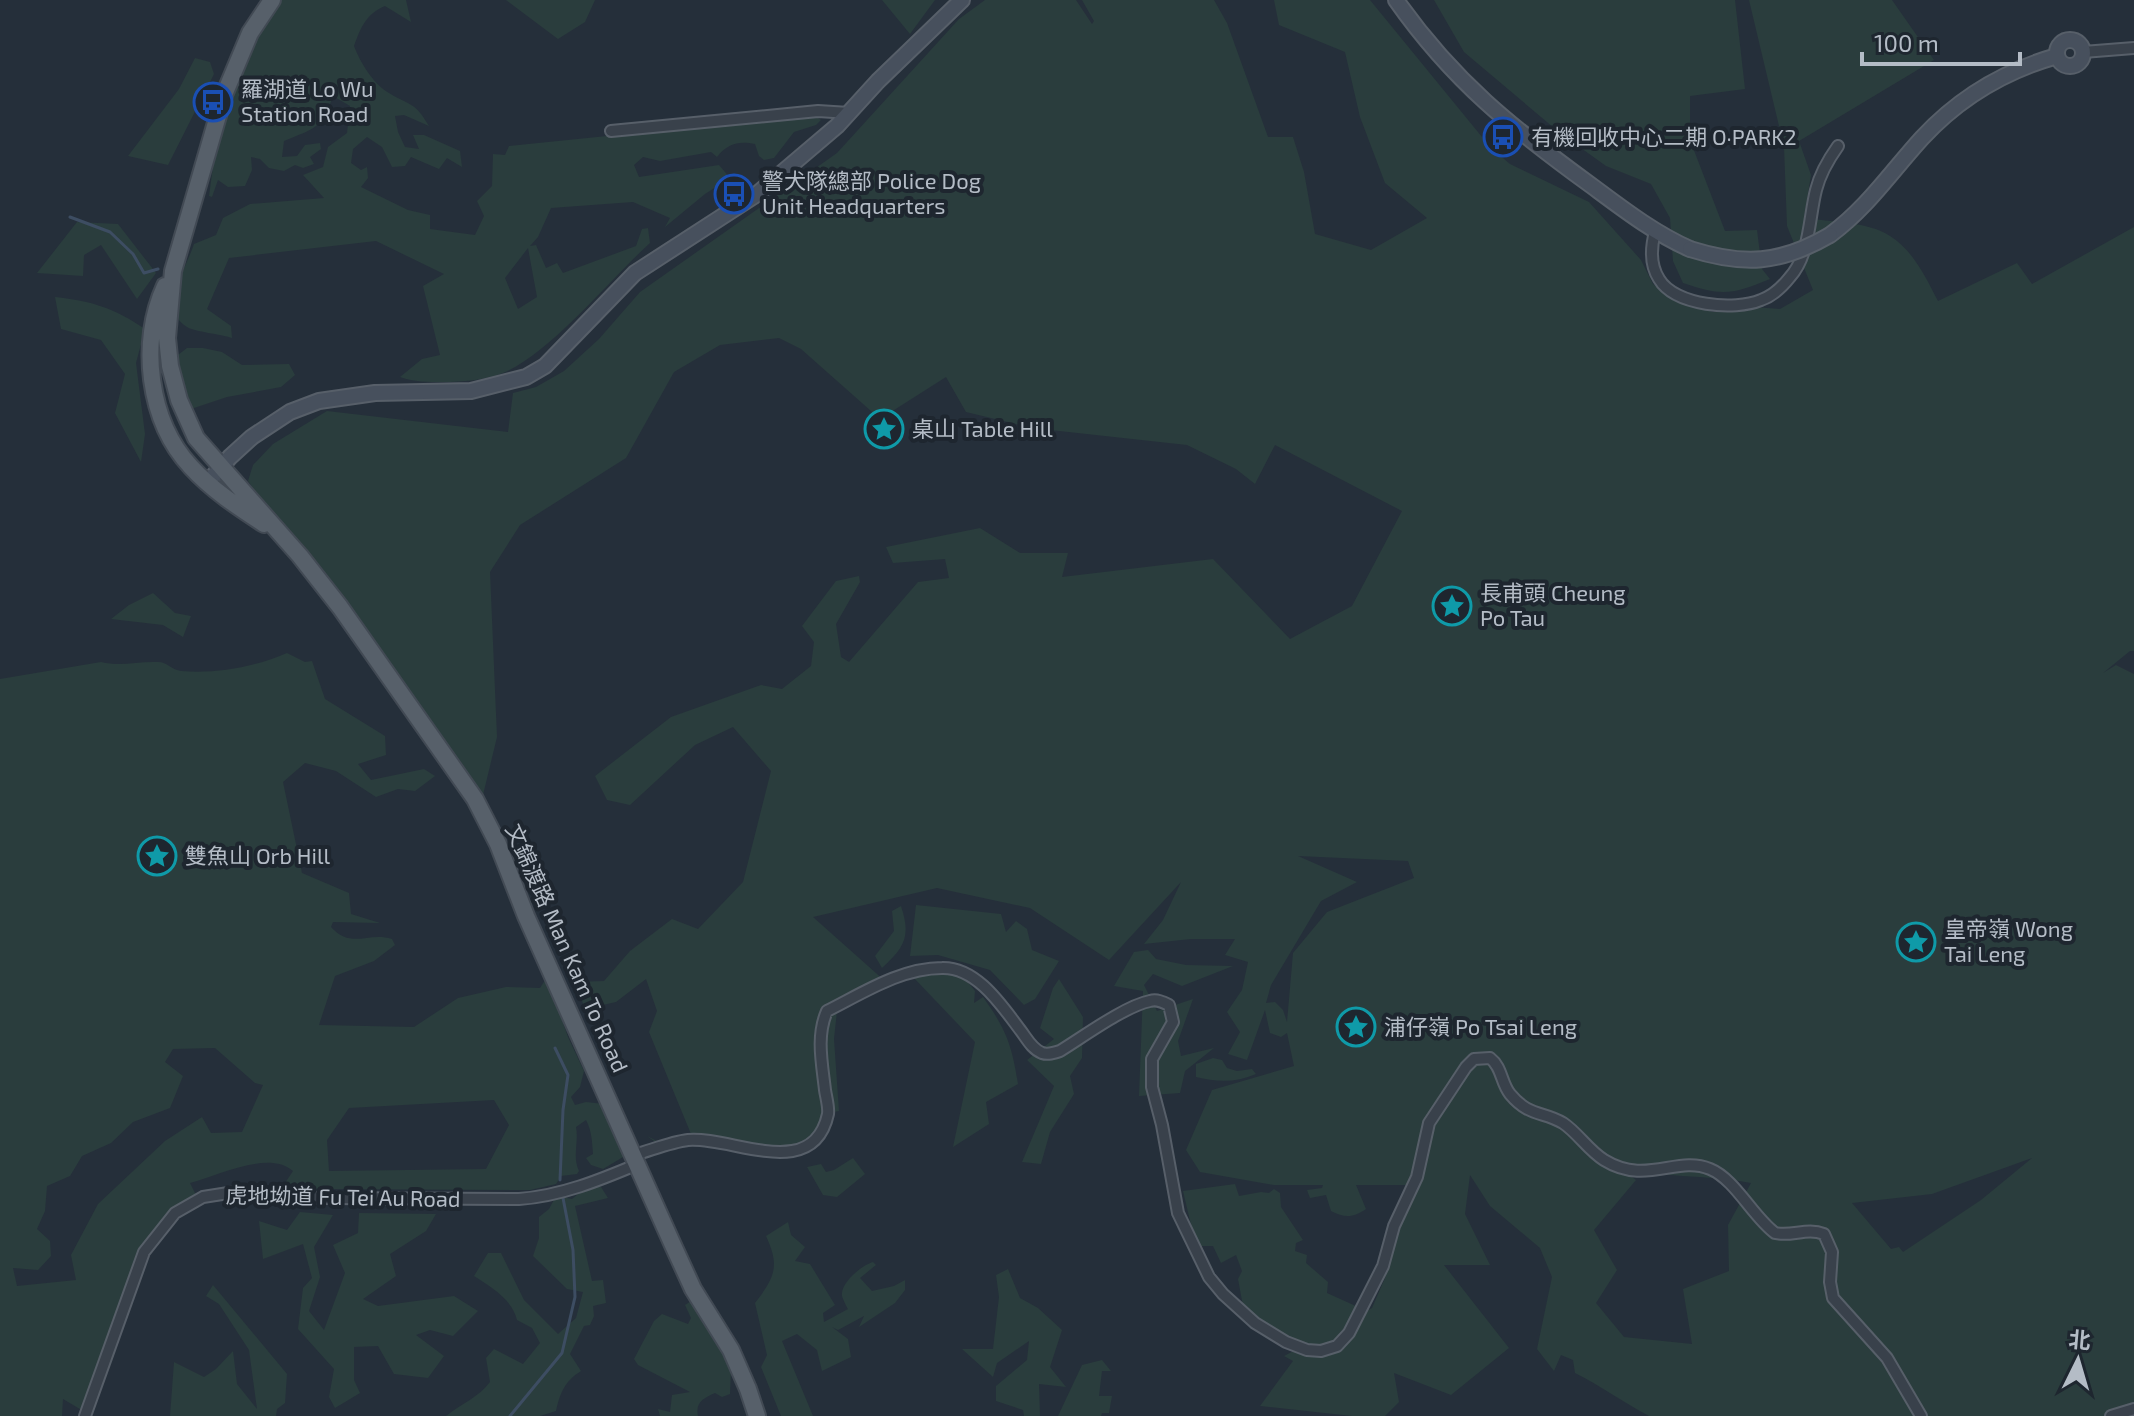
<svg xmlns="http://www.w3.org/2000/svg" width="2134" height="1416" viewBox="0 0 2134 1416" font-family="'Exo 2','Noto Sans SC',sans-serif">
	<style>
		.green { fill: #2a3d3d; fill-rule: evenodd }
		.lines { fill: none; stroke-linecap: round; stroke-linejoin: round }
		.stream { stroke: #3d4d62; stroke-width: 3 }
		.street-casing { stroke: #575f69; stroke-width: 14 }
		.secondary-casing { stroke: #575f69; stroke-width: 18 }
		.primary-casing { stroke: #424a54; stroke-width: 20 }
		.street { stroke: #39414b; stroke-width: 10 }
		.secondary { stroke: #47505d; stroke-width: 14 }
		.primary { stroke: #57606a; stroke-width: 16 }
		.secondary-bridge-casing { stroke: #575f69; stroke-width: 18; stroke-linecap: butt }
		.secondary-bridge { stroke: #47505d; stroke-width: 14 }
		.labels { text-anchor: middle; stroke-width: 8; stroke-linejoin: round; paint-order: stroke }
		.poi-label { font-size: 22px; fill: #b4bcc6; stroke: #1e262f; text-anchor: start }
		.street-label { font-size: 22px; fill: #b4bcc6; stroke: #1e262f }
	</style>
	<rect width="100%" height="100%" fill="#252f3a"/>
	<path class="green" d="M273,0h133l5,22 -26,-16c-19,8 -24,21 -31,40 6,16 20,39 35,47 23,14 25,8 40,33l-25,-11 -9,1 3,16 7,15 14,2 -6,-14h11l36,16 2,16 -15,-9 -8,11 -28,-12 -6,9 -13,1 -10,-20 -15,-10 -14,12 -2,14 10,7 6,-3 1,11 -7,9 47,23 22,5v14l45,6 9,-19 -7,-15 15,-15 1,-32 12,1 4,-9 304,-31 8,5 -5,5 -22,7 -20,26 -10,2 -5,-4 -4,-12c-16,-3 -27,-1 -38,13l-6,-5 -51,9 -17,-4 -9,8 5,12 80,-12 11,13 -25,16 -40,33 5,-9 -37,-16 -82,6 -13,29 -8,9 6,-1 10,23 11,-5 6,10 73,-27 6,-17 6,-1 2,15c-41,37 -99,110 -147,130 -18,7 -41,9 -60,9 -16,0 -28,0 -43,-5l22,-18 18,-4 -17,-69 21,-12 -68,-33 -147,17 -22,51 24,17 1,12c-11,-4 -37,-6 -45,-11 -29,-16 0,-61 7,-83l22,-9 7,-17 27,-14 74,-6 -21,-23 20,-8 5,-20 19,-14 3,-27 -17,-10c-11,33 -18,32 -49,45l-2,16 15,-1 8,-11 15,-2 1,6 -11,8 4,7 -11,4 -8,-3 -11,6 -15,-3 -9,-9 -9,-2 1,13 -7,16 -17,1 -10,-7 -6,17 -3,-1 12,-90zM528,248l9,49 -19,12 -13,-31z
		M506,0h89l-10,22 -27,17z
		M882,0h53l-25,34z
		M985,0h91l16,24 2,-3 -12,-21h132l13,23 41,114h25l11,35 11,62 56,16 56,-32 -42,-35 -25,-66 -15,-65 -66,-27 -5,-25h96l121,148 19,16 79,38 52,58 12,24 26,18 34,10 41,-5 26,2 33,-19 -26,-64 -3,-79 -35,-147h143l42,60 -135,81 12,34 -7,43c26,4 63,3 86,18 23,14 36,42 48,65l79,-38 15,21 102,-57v424h-4l-27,22 13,-8 18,9v742h-485c-26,-14 -48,-30 -74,-43l-2,-13 -12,-5 -7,16 -17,-22 15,-72 -12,-29 -50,-42 -20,-31 -5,39 25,51h-46l65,83 -58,47 -57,-22 5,29 -14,14h-33l-92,-10 33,-45 -9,-5 21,-11 -30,-15 -32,-24 -5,-27 4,-8 -6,-16 -15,8 -8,-17h-17l-13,-55 52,-7 4,12 22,-4 8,1 5,-4 6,4 1,14 22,33 -7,3 -1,8 12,4 -1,8 22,19 -1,11 31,14 -5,11 19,-10 13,-30 9,-52 13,-41h-51l10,24c-13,9 -21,9 -35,2l-5,-16 -16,3 -3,-8 15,-2 1,-3h-49l-74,-13 -14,-22 26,-60 82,-24 -7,-33 -6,4 -11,-4 -5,-23 -18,50 -19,-6 12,-22 -13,-20 15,-22 6,-28 -23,-7 10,-16h-44l-47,5 19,-24 18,-38 -72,78 -79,-52 -93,-20 -124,29 73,65 -49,29 -3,28 5,72 -11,2 -18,31 -34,9 -89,-15 -26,8 -14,-10 14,7 30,-9 -42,-102 8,-21 -11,-32 -30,23 -31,7 -10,-27 29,-1 26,-30 42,-32 26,10 45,-47 28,-111 -38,-44 -38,18 -65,60 -23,-5 -12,-24 76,-59 90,-32 21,4 29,-23 3,-24 -12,-16 34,-45 23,-5 1,6 -24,42 5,33 8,5 69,-80 31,-4 -4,-19 -52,4 -7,-16 94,-19 40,25h48l-6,24 151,-18 77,80 62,-33 50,-95 -127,-66 -20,39 -19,-15 -49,-24 -155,-17 -66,-16 -20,-35 -66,42 -79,-70 -22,-11 -59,7 -46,27 -48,86 -106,67 -30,47 7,165 -14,58 -139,-198 -26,-34 -38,-37 -32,-45 5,-16 20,-21 54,-33 181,21 5,-39 23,-6 28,-16 35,-32 41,-47 197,-139 122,-134zM1298,856l110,5 6,17 -87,34 -34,41 -6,69 -4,-12 -8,-8 -9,1 5,-18 50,-84 36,-19zM2032,1158l-51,42 -78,52 -4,-5 -8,2 -39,-46 80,-9zM1616,1165c43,14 90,9 135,18l-23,42 1,46 -46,18 9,55 -68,-7 -28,-34 21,-33 -23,-40 42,-50z
		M1434,0h301l10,89 -55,7v44l35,91 32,-1 5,39 8,10c-39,16 -48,17 -87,4l-10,-22 -3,-43 -19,-34 -45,-18 -46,-33 -96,-81z
		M195,58l15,4 4,12 -46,91 -40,-9 51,-67z
		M77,222l41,2 38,49 -19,26 -36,-54 -17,10 -1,21 -46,-3z
		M55,297c37,4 59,11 90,32l-9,34 9,71 -4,28 -26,-49 10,-39 -24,-34 -40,-11z
		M187,348h16l19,4 20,13 47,-1 6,11 -14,12 -54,10 -36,12 -17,-51z
		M153,593l22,20 16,3 -8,21 -20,-12 -52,-6 18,-14z
		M287,653l18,9 7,-1 13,38 60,37 1,19 -28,9 13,16 53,-11 11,7 -20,15 -17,-2 -22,8 -40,-26 -31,-8 -22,19 19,91 47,20 2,21 29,9 -47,-1 -2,5c21,23 37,4 61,12l3,6 -21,16 -39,15 -16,49 95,2 44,-29 48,-11 34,1 7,-11 21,60 16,34 -4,16 -9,10 4,8 11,-3 18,2 24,50 -25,15 -12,-4 -5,-7 7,-4c-1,-12 -1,-23 -7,-34l-10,7c3,16 -4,29 3,44l-2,3 -16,2 -5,8 -26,6 -212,-1 -35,-3 10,-15c-24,-21 -74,4 -103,12l8,16 -24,12 -34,39 -50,165 -27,-16 -1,17h-62v-737l101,-17c20,5 37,-1 57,0 9,0 14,8 23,9 34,3 74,-4 106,-18zM215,1048l40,35 8,2 -21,47 -31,1 -9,-16 -37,24 -67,63 -27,51 5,25 -59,6 -4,-18 25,2 13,-14 -1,-15 -13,-12 8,-18 2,-25 23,-10 12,-20 29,-13 22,-21 37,-14 13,-32 -18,-14 8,-13zM494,1100l15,25 -23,44 -157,2 -2,-31 22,-32z
		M916,905l85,9 5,18 10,-11 11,8 5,21 27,11 -24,38 -11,6 -34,-35 -52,-15 -28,1z
		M901,906c10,30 4,41 -19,62l-7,-12 19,-25 -2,-20z
		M1148,950l8,9 30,6 47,1 -51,20 -29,-12 -9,11 13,26 36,-12 -15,42 3,15 33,-8 -29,23 -5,22 -41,3 4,-105 -29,-5 20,-34z
		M952,962l23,29 -1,12 9,-6c23,32 29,48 35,87l-32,18 3,22 -36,23 22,-105 -61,-64z
		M1059,979l24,38 -1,41 -12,18 4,18 -24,38 -9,32 -19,-2 32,-76 -27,-26 27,-21 -14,-11 13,-40z
		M1213,1058l9,2 5,8 10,3 15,-2 4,5c-20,9 -40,8 -60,3v-13z
		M853,1158l12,16 -28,23 -14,-2 -16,-28 14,-3 5,8 8,-2z
		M588,1186l13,1 7,11 -33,8 17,75 11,-1 3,23 -13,3 1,10 -4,9 -6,1 -14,28 11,17c-16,10 -21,22 -25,40l-16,5h-94c16,-13 32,-18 44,-34l-4,-24 8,-9 29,15 17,-21 -8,-15 -15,-8c-5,-21 -26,-33 -43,-44l14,-23h13l23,47 34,34 18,-16 7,-26 -16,-3 -34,-33 6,-18v-21l10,-8 7,-13 16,3z
		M300,1212l33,3 -19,32 6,30 -11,34 15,19 21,-57 -12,-28 25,-12 1,-20 77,1 -10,17 -36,23 6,22 -33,23 15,7 76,-10 24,15 -25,25 -23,-6 -14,5 28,21 -16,22 -34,-4 -16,-28 -24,1v33l6,13 -25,15 -6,-11 5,-28 -36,-40 5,-41 9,-10 -9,-34 -40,15 -4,-38 28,9z
		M788,1222l3,13 14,12 -10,14 15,3 25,41 -12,8 1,9 24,-13c-1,-1 -6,-12 -6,-13 -2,-13 20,-31 31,-34l3,3 -16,13 12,13 22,-5 11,-6v10l-10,13 -36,24 5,-11 -26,14 -6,-3 16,12 3,18 -29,14 -5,-21 -20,-16 -15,7 31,75h-32l-20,-49 6,-12 -12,-52c20,-26 25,-37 11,-67z
		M1008,1269l12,29 18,10 24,22 -12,37 16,20 -27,-3 1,32h-16l-1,-6 -27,-9v-15l31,-26 2,-19 -32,22 -4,14 -31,-28h31l6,-52 -3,-22z
		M213,1285l74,89 -2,29 -8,6 -1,7h-106l4,-54 30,15 12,-8 17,-18 4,33 20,25 -8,-59 -30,-46 -13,-8z
		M696,1298l35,71 -1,25 -8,3 -7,-4c-11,5 -20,9 -17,23h-38l-2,-7 12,3 2,-17 18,-3 -52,-27 -4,-6 20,-38 8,-7 26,10 3,-6 -6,-13z
		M1102,1360l9,11h-9l-3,25h13l-3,17h-7l-1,3h-43l24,-51z"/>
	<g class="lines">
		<path class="stream" d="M70,217l40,15 23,22 11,19 14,-4
			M555,1048l13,27 -5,35 -3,70
			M510,1416l52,-63 13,-56 -2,-47 -10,-52"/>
		<g class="street-casing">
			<path id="street" d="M2083,52l51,-4
				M611,131l207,-20 31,2
				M1655,232c-4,15 -5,33 4,47 16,27 76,32 102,21 11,-4 22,-14 29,-23 20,-22 19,-60 26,-87 4,-16 12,-30 22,-44
				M634,1155c18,-5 37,-13 54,-15 44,-4 125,43 140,-26 1,-7 -2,-17 -3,-24 -3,-27 -9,-54 2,-79 36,-18 74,-43 115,-43 35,-1 60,38 79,63 6,8 11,18 21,22 6,2 12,0 18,-2 23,-14 65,-45 90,-50 7,-2 13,1 19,4l4,17 -21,37v28l10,38 16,88 31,64 14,17 32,29 31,19 21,8 14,1 16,-5 12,-13 34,-67 11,-40 23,-49 12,-54 37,-56 8,-8 16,-1c12,9 11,25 20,36 19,23 33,17 53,29 15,10 25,27 41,37 42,26 73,-5 106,9 25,10 43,48 65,64 17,4 32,-6 49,1l8,18 -2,30 3,16 54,60 34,58
				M85,1416l59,-164 31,-39 28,-16 38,-6 77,7 201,1c42,-3 81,-19 119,-35
				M2111,1416l23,-7"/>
		</g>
		<g class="secondary-casing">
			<path id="secondary" d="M1396,0c57,81 116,128 196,186 31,23 62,47 98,63
				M2057 53a13 13 0 1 1 26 0a13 13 0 1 1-26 0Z
				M1830,235c37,-27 61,-63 92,-97 37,-40 82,-67 135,-82
				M208,482l22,-25 22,-20 38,-25 29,-11 56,-8 96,-2 55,-14 19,-11 90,-93 122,-79 80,-68 41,-45 84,-81"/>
		</g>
		<g class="primary-casing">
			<path id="primary" d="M272,0l-22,33 -26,62 -51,176 -6,67 3,28 9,34 17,38 104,118 40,51 135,192 23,45 28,72 146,327 21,46 38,61 17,39 9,27
				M165,286c-26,56 -17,135 26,181 21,23 47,40 73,57"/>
		</g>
		<use href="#street" class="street"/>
		<use href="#secondary" class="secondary"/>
		<use href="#primary" class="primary"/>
		<g class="secondary-bridge-casing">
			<path id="secondary-bridge" d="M1690,249c54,17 90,15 140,-14"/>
		</g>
		<use href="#secondary-bridge" class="secondary-bridge"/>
	</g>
	<defs>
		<g id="bus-ring" transform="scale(2)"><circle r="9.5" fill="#1e262f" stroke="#1a4fb4" stroke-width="1.5"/><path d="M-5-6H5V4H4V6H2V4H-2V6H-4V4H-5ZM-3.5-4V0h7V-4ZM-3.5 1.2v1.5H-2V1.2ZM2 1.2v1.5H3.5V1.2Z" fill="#1a4fb4"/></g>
		<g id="sight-ring" transform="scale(2)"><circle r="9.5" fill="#1e262f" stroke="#0f9aa8" stroke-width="1.5"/><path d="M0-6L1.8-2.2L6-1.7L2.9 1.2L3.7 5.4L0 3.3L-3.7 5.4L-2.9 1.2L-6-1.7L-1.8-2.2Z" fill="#0f9aa8"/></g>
	</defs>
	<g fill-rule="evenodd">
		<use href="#bus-ring" x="213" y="102"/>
		<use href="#bus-ring" x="1503" y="137"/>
		<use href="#bus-ring" x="734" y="194"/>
		<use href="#sight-ring" x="884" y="429"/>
		<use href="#sight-ring" x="1452" y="606"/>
		<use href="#sight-ring" x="157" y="856"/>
		<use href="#sight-ring" x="1916" y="942"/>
		<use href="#sight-ring" x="1356" y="1027"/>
	</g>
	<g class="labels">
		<g class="poi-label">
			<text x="241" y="97">羅湖道 Lo Wu<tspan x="241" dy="25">Station Road</tspan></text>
			<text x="1531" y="145">有機回收中心二期 O·PARK2</text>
			<text x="762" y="189">警犬隊總部 Police Dog<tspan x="762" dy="25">Unit Headquarters</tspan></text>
			<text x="912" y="437">桌山 Table Hill</text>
			<text x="1480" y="601">長甫頭 Cheung<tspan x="1480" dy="25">Po Tau</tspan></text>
			<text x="185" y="864">雙魚山 Orb Hill</text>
			<text x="1944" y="937">皇帝嶺 Wong<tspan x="1944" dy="25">Tai Leng</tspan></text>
			<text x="1384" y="1035">浦仔嶺 Po Tsai Leng</text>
		</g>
		<g class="street-label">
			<text transform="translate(567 948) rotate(66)" y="8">文錦渡路 Man Kam To Road</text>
			<text transform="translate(343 1197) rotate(1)" y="8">虎地坳道 Fu Tei Au Road</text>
		</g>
	</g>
	<g transform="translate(2078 1360) rotate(5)" stroke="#1e262f" stroke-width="6" paint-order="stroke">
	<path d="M0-6L14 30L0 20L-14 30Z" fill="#b4bcc6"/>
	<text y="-12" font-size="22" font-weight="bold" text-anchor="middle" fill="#b4bcc6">北</text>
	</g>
	<path d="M1862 52v12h158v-12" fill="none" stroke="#b4bcc6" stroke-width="4"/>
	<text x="1874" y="52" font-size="24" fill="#b4bcc6" stroke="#1e262f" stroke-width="6" paint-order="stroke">100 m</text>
</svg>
